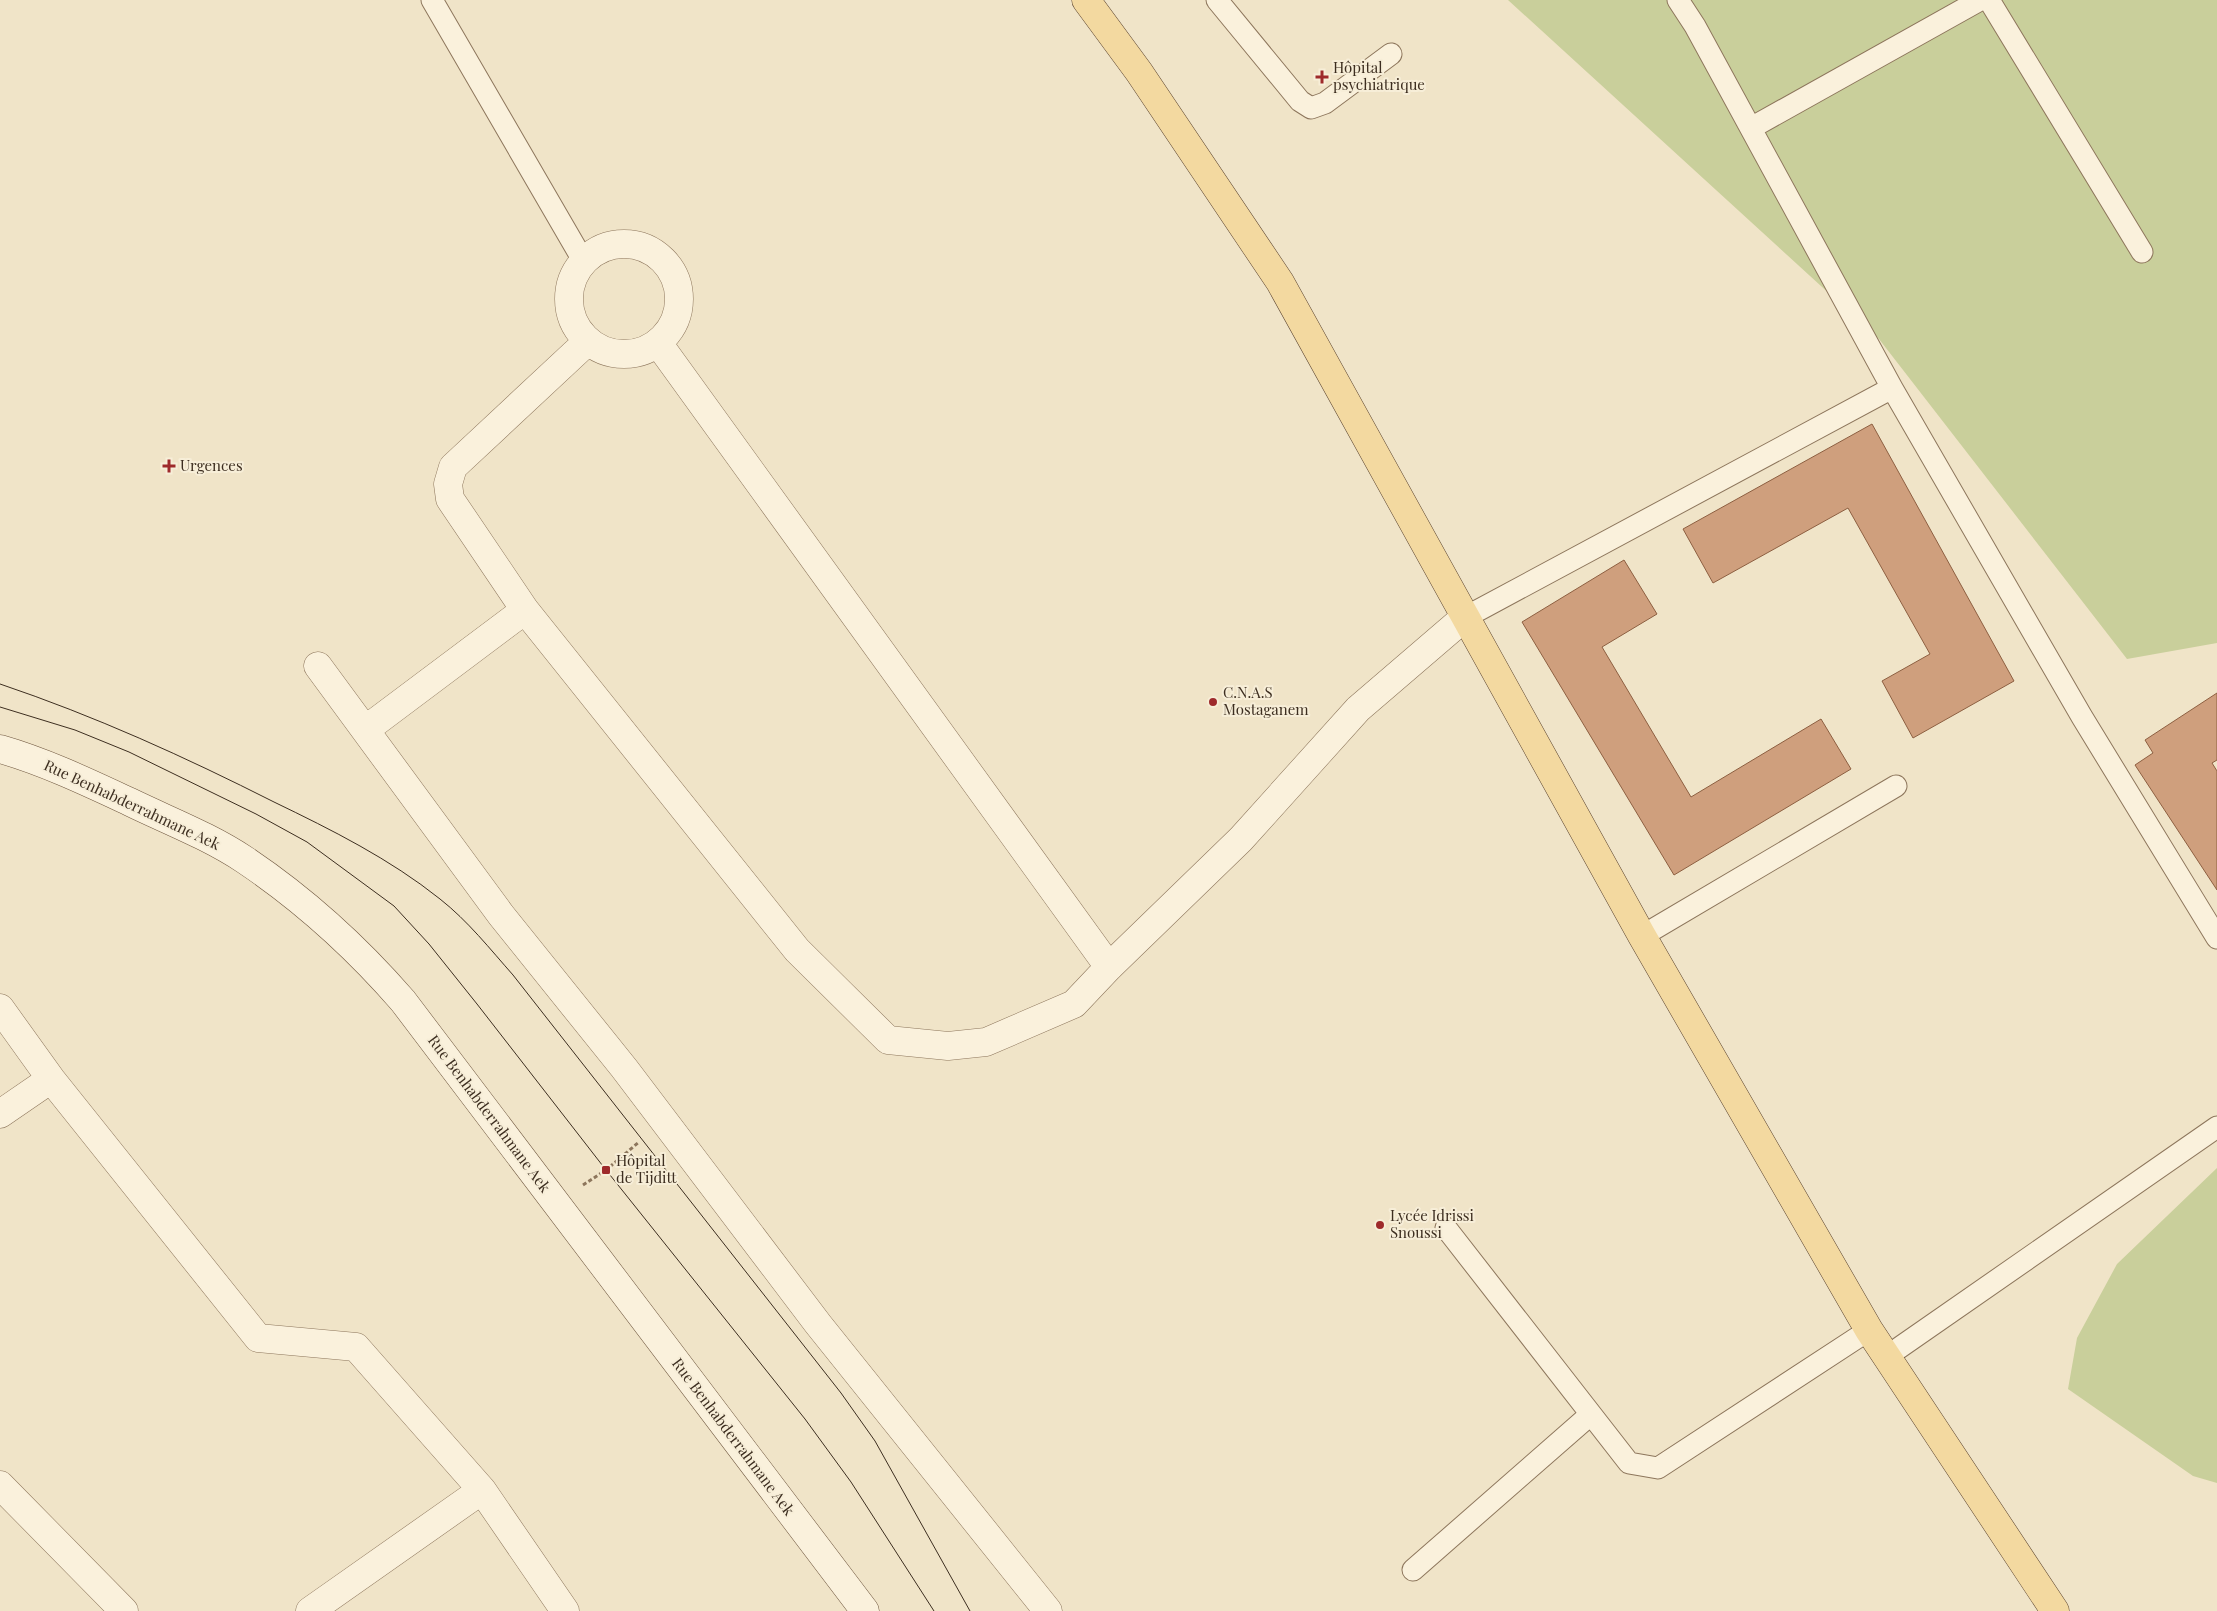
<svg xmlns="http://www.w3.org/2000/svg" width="2217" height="1611" viewBox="0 0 2217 1611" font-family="'Playfair Display',serif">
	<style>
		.green { fill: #c9cf9b }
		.building { fill: #cf9f7d; stroke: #8d5f41 }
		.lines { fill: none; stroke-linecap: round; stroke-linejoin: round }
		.service-casing { stroke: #8d765c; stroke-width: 23 }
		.minor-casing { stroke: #8d765c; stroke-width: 29 }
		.secondary-casing { stroke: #6f573f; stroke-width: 29 }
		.primary-casing { stroke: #5b4430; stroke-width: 29 }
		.path { stroke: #8d765c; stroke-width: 3; stroke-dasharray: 4 2.5; stroke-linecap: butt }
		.service { stroke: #faf1dc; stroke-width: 21 }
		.minor { stroke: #faf1dc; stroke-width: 28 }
		.secondary { stroke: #faf1dc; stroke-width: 28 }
		.primary { stroke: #f3d9a0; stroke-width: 28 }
		.tram { stroke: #3d2e20; stroke-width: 1 }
		.poi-dot { fill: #9e2a2b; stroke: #f7eed8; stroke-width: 2 }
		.labels { text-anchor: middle; stroke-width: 4; stroke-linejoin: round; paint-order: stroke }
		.poi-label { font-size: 15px; fill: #3d2e20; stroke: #f7eed8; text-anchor: start }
		.street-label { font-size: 15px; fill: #3d2e20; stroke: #f7eed8 }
	</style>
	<rect width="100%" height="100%" fill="#f0e4c8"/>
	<path class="green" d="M1508,0h709v643l-90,16 -248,-320z
		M2217,1168v315l-24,-7 -125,-87 9,-51 40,-74z"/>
	<path class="building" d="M1872,424l142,257 -101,57 -31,-57 48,-27 -82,-146 -135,75 -30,-54z
		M1624,560l33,54 -55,33 89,150 130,-78 30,50 -177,106 -152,-253z
		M2217,693v67l-5,3 5,8v119l-82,-125 18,-12 -8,-13z"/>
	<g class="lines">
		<g class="service-casing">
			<path id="service" d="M432,0l152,262
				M1217,0l83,101 11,7 14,-5 66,-49
				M1678,0l17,26 197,362 190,329 135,221
				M1989,0l153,252
				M1751,128l229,-128
				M1464,618l428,-230
				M1642,936l254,-150
				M1446,1228l183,235 29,5 211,-138
				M1886,1357l331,-230
				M1413,1570l177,-155"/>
		</g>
		<g class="minor-casing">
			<path id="minor" d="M569 299a55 55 0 1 1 110 0a55 55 0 1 1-110 0Z
				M588,341l-135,126 -5,17 2,15 75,111 272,340 91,90 60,6 38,-4 88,-38 35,-37 132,-128 117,-130 106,-91
				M658,343l451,624
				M318,666l183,249 123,153 194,256 230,287
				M365,730l160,-120
				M0,1008l51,71 207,259 98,9 126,143 -172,121
				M0,1114l51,-35
				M0,1485l124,126
				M482,1490l83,121"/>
		</g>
		<g class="secondary-casing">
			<path id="secondary" d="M0,749c45,13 87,33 130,53 39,19 79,34 115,58 58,39 112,88 158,141l462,610"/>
		</g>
		<g class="primary-casing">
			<path id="primary" d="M1086,0l53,72 141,210 362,654 227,394 186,281"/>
		</g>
		<path class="path" d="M583,1185l23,-15 33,-28"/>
		<use href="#service" class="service"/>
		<use href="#minor" class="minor"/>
		<use href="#secondary" class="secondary"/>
		<use href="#primary" class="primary"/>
		<path class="tram" d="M0,684c95,32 185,73 274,118 58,28 116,57 166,97 28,22 50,50 73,76l328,418 34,48 95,170
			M0,707l75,23 54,22 127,62 51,28 87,64 35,38 48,60 129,166 199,249 46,63 83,129"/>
	</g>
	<g class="poi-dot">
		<path d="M1319.5 69.5h5v5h5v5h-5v5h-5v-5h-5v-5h5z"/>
		<path d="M166.5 458.5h5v5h5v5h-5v5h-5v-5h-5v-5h5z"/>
		<circle cx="1213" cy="702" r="5"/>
		<rect x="601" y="1165" width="10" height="10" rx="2.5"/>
		<circle cx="1380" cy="1225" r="5"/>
	</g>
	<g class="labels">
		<g class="poi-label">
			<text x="1333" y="73">Hôpital<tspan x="1333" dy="17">psychiatrique</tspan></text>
			<text x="180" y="471">Urgences</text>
			<text x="1223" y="698">C.N.A.S<tspan x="1223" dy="17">Mostaganem</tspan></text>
			<text x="616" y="1166">Hôpital<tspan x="616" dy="17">de Tijditt</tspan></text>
			<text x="1390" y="1221">Lycée Idrissi<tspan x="1390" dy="17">Snoussi</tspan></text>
		</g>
		<g class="street-label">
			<text transform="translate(132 805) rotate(25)" y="5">Rue Benhabderrahmane Aek</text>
			<text transform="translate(489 1114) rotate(53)" y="5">Rue Benhabderrahmane Aek</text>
			<text transform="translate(733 1437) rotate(53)" y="5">Rue Benhabderrahmane Aek</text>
		</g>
	</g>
</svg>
